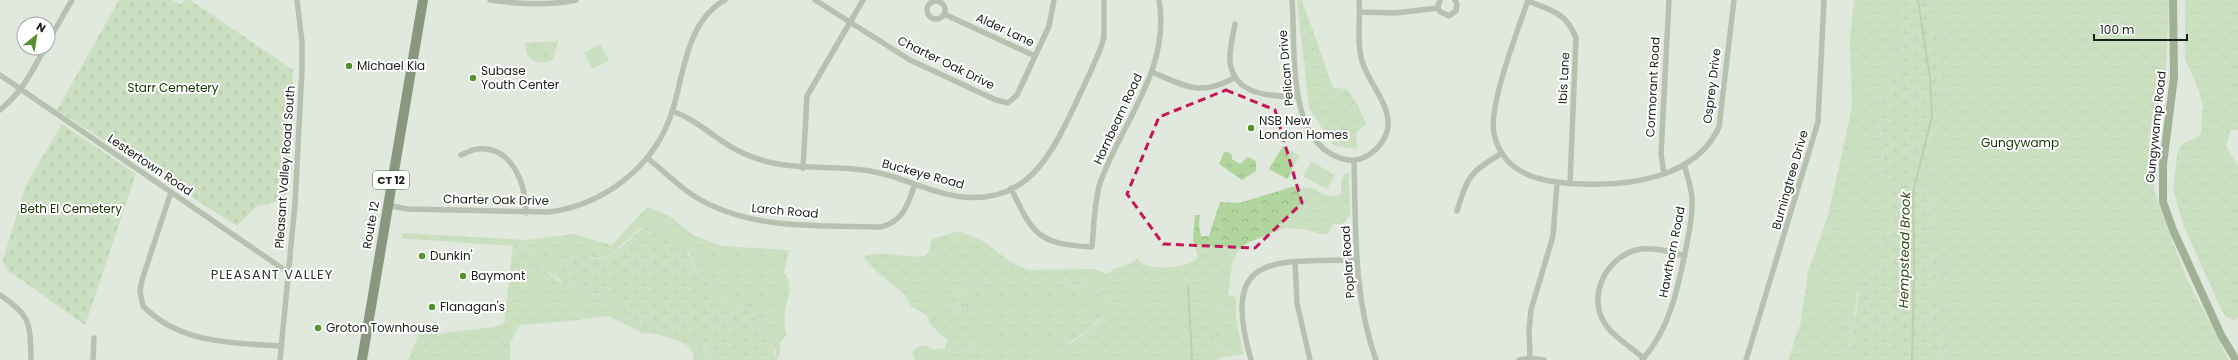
<svg xmlns="http://www.w3.org/2000/svg" width="2238" height="360" viewBox="0 0 2238 360" font-family="Poppins,sans-serif">
	<style>
		.grass { fill: url(#grass-tufts) }
		.forest { fill: url(#forest-crowns) }
		.wetland { fill: url(#wetland-marsh) }
		.cemetery { fill: url(#cemetery-stones) }
		.pitch { fill: #b0d69d }
		.lines { fill: none; stroke-linecap: round; stroke-linejoin: round }
		.stream { stroke: #86b86a; stroke-width: 2 }
		.street { stroke: #809575; stroke-width: 5.5 }
		.secondary { stroke: #506f3e; stroke-width: 8 }
		.highway { stroke: #1e370e; stroke-width: 10 }
		.marked { fill: none; stroke: #c2185b; stroke-width: 3; stroke-dasharray: 8 5; stroke-linejoin: round }
		.poi-dot { fill: #57912f; stroke: #fff; stroke-width: 1.5 }
		.labels { text-anchor: middle; stroke-width: 4; stroke-linejoin: round; paint-order: stroke }
		.shield { fill: #fff; stroke: #60625f; stroke-width: 1 }
		.shield-label { font-size: 11px; font-weight: bold; fill: #1c1e1b }
		.street-label { font-size: 12px; fill: #1c1e1b; stroke: #fff }
		.poi-label { font-size: 12px; fill: #1c1e1b; stroke: #fff; text-anchor: start }
		.park-label { font-size: 12px; fill: #163500; stroke: #fff }
		.water-label { font-size: 13px; font-style: italic; fill: #284812; stroke: #fff }
		.neighbourhood-label { font-size: 13px; letter-spacing: 1px; fill: #2f342c; stroke: #fff }
	</style>
	<defs>
		<pattern id="grass-tufts" width="24" height="20" patternUnits="userSpaceOnUse"><rect width="24" height="20" fill="#b0d69d"/><path d="M3 7l-1-3M5 7V3M7 7l1-3M15 17l-1-3M17 17v-4M19 17l1-3" fill="none" stroke="#97b787"/></pattern>
		<pattern id="forest-crowns" width="20" height="18" patternUnits="userSpaceOnUse"><rect width="20" height="18" fill="#b0d69d"/><path d="M2 6a3 3 0 1 1 6 0M12 15a3 3 0 1 1 6 0" fill="none" stroke="#97b787"/></pattern>
		<pattern id="wetland-marsh" width="20" height="14" patternUnits="userSpaceOnUse"><rect width="20" height="14" fill="#b0d69d"/><path d="M1 5h8M5 5V1M11 12h8M15 12V8" fill="none" stroke="#97b787"/></pattern>
		<pattern id="cemetery-stones" width="16" height="16" patternUnits="userSpaceOnUse"><rect width="16" height="16" fill="#b0d69d"/><path d="M2 7V4a2 2 0 0 1 4 0v3zM10 15v-3a2 2 0 0 1 4 0v3z" fill="#97b787"/></pattern>
	</defs>
	<rect width="100%" height="100%" fill="#e1e8de"/>
	<path class="grass" d="M558,41l-5,18c-7,4 -13,5 -21,1l-5,-5 -3,-12z
		M1283,146l17,10 -13,23 -18,-10z
		M1224,152h4l4,3v4l8,5 8,-7 8,4v10l-14,9 -23,-16z
		M647,207l22,9 24,19 28,11 68,4 -5,23c15,18 -7,36 3,61l-7,9v10l-3,7h-3l2,-8 -15,-29 -15,-15 -12,-2 -14,-8 -11,-13 -10,-7 -10,-25 -22,-21 -11,-7 -17,4 -27,25 -13,5 -16,-4 -11,-6 -18,24 2,5 -13,-8 -3,-12 -9,-5 -7,-10 2,-3 48,-6 38,11z
		M1000,280c26,0 92,-1 108,22l-3,11 -15,16 -27,18 -28,13h-62l8,-46 -11,-6 -8,3c-8,-9 -5,-17 2,-26z
		M1221,294l15,3v21l7,36 -23,4 -7,-27z
		M678,341c26,0 21,-3 33,19h-3l-4,-10 -6,-6 -11,1z"/>
	<path class="forest" d="M1297,0h5l31,88 14,1 11,16 8,19 -10,9 1,16 -24,-4 -24,-37z
		M1854,0h57l-10,19 2,35 -8,24 -15,20 -3,17 6,26 1,34 9,44 -14,39 -22,37 -5,44 -9,21h-55l13,-39 7,-49 20,-56 24,-109 -2,-68z
		M1928,0h241l-4,88 -11,71v29l5,17 28,74 42,81h-288l-6,-65 2,-35 -13,-87 2,-17 11,-40 2,-26 1,-36 -9,-49z
		M2185,0h53v130h-7l-5,16 12,20v151l-4,3 -8,-3 -5,-8 -38,-85 -10,-35 5,-40 5,-6 12,-4 6,-6 2,-26 -5,-19 -13,-29z
		M1349,172l1,43 -7,9h-10l-5,10h-8l-16,-5 -19,-1 -38,15 -10,9 -5,12 -4,32 -7,-1 -8,36 7,29h-185c7,-6 17,-8 26,-12 19,-9 43,-25 47,-46 -19,-28 -114,-22 -144,-17 -7,8 -10,17 -3,26l14,-5 7,4 -9,50h-58l-3,-7c7,-10 13,-8 22,-3l10,-2 4,-7 -18,-17 -3,-8 -16,-10 -7,-12 -28,-23 -13,-14c20,-8 41,2 62,-1l4,-5 3,-12 27,-8 24,10 29,22 16,7 66,-1 13,5 8,-6 8,-1 14,-8c3,2 7,6 10,7 13,3 42,2 51,-9l-5,-17 2,-25h5l-1,9 2,12h8l11,-34 19,1 53,-16 21,1 11,7 12,1 5,-2v-12l3,-8z
		M401,233l125,7 -2,3 7,10 9,5 3,12 6,5 14,8 44,15 25,21 25,15 -15,-1 -33,-17 -40,5 -49,4 -10,17v18h-102l12,-29 17,3 56,-7 11,-4 9,-77 -101,-7 -10,-1z
		M698,344l6,6 4,10h-15l1,-5 -7,-10z"/>
	<path class="wetland" d="M1911,0h17l3,5 9,49 -1,36 -2,26 -11,40 -2,17 13,87 -2,35 6,65h-98l9,-21 8,-53 19,-28 14,-39 -9,-44 -1,-34 -6,-26 3,-17 15,-20 8,-24 -2,-35z
		M656,225l11,7 19,18 13,28 10,7 11,13 14,8 16,3c10,13 27,35 24,51h-63l-7,-15 -3,-3 -23,-1 -21,-7 -25,-15 -25,-21 -44,-15 -9,-10 -1,-8 15,-16c10,0 20,11 31,10 24,-3 33,-33 57,-34z"/>
	<path class="cemetery" d="M119,0h53l9,5 3,-5h6l103,70 -7,130 -29,6 -20,20 -180,-116z
		M62,124l74,50 -51,151 -79,-56 -3,-9 22,-73z"/>
	<path class="pitch" d="M600,44l9,16 -17,9 -8,-16z
		M1311,161l24,14 -8,14 -24,-13z"/>
	<g class="lines">
		<path class="stream" d="M1188,285l4,75
			M1912,360l2,-92 -1,-76 19,-76 -2,-38 -12,-78"/>
		<path class="street" d="M490,0c28,4 58,6 86,0
			M815,0l95,60 86,40 12,3 9,-8 32,-69 5,-26
			M1292,0c4,46 -6,134 43,156 13,6 23,6 35,-2 10,-7 19,-19 18,-32 0,-20 -21,-42 -26,-61 -6,-20 -1,-41 -3,-61
			M1440,0l-2,6 1,5 10,5 7,-5 1,-7 -2,-4
			M1528,0c-10,30 -40,106 -34,134 10,43 51,49 89,50 49,2 113,-7 136,-57l15,-127
			M927 10a9 9 0 1 1 18 0a9 9 0 1 1-18 0Z
			M1528,1c23,9 39,12 48,37l-6,146
			M1360,12l35,1 43,-5
			M944,14l91,42
			M1235,24c-2,12 -6,25 -5,38 4,33 40,35 67,34
			M48,42l24,-42
			M1152,72c33,14 48,25 82,6
			M0,75l289,198
			M0,110c23,-19 31,-37 45,-62
			M672,111c29,10 46,32 73,43 42,19 81,10 125,17 32,5 61,23 93,26 64,6 87,-40 111,-90 9,-20 19,-39 27,-60l3,-10v-37
			M461,155c5,-2 12,-6 17,-6 35,-3 48,36 48,64
			M647,158c16,12 31,28 47,38 56,35 124,29 187,31 23,-6 27,-23 34,-43
			M1354,161c2,67 -1,135 22,199
			M803,168l4,-72 56,-96
			M1664,174l-3,-20 8,-154
			M1011,188c22,47 27,56 81,59 2,-21 2,-44 8,-64 22,-61 71,-114 59,-183
			M171,192l-29,88 -2,11 3,15c37,38 90,37 139,40
			M387,205l20,4 142,3c55,-7 106,-46 123,-100 12,-37 14,-91 53,-112
			M1457,211c12,-38 12,-37 45,-58
			M1295,262l2,41 13,57
			M0,295c32,21 30,29 31,65
			M1530,358l-1,-28 2,-20 22,-74 4,-53
			M1643,358c-10,-10 -25,-18 -35,-30 -23,-28 -4,-69 28,-78 16,-4 34,2 49,6
			M93,360l1,-22
			M280,360l15,-156 7,-135v-27l-5,-42
			M1251,360c-31,-109 22,-98 106,-100
			M1519,360l11,-2 14,2
			M1642,360c28,-31 36,-72 44,-112 3,-16 7,-32 6,-48 0,-12 -5,-24 -8,-36
			M1746,360l72,-238 6,-122"/>
		<path class="secondary" d="M2173,0l1,77 -11,87v38l10,28 48,105 15,25"/>
		<path class="highway" d="M362,360l61,-360"/>
	</g>
	<path d="M0 0H2238V360H0ZM1226,90l49,20 27,93 -47,45 -92,-4 -36,-50 32,-77z" fill="#e1e8de" fill-opacity=".55" fill-rule="evenodd"/>
	<path class="marked" d="M1226,90l49,20 27,93 -47,45 -92,-4 -36,-50 32,-77z"/>
	<g class="poi-dot">
		<circle cx="349" cy="66" r="4"/>
		<circle cx="473" cy="78" r="4"/>
		<circle cx="1251" cy="128" r="4"/>
		<circle cx="422" cy="256" r="4"/>
		<circle cx="463" cy="276" r="4"/>
		<circle cx="432" cy="307" r="4"/>
		<circle cx="318" cy="328" r="4"/>
	</g>
	<g class="labels">
		<rect class="shield" x="373" y="171" width="36" height="18" rx="3"/>
		<g class="shield-label">
			<text x="391" y="184">CT 12</text>
		</g>
		<g class="street-label">
			<text transform="translate(1005 30) rotate(25)" y="4">Alder Lane</text>
			<text transform="translate(946 63) rotate(26)" y="4">Charter Oak Drive</text>
			<text transform="translate(1286 68) rotate(-95)" y="4">Pelican Drive</text>
			<text transform="translate(1564 78) rotate(-87)" y="4">Ibis Lane</text>
			<text transform="translate(1712 86) rotate(-83)" y="4">Osprey Drive</text>
			<text transform="translate(1653 87) rotate(-87)" y="4">Cormorant Road</text>
			<text transform="translate(1118 119) rotate(-65)" y="4">Hornbeam Road</text>
			<text transform="translate(2156 127) rotate(-84)" y="4">Gungywamp Road</text>
			<text transform="translate(150 165) rotate(34)" y="4">Lestertown Road</text>
			<text transform="translate(285 167) rotate(-86)" y="4">Pleasant Valley Road South</text>
			<text transform="translate(923 174) rotate(15)" y="4">Buckeye Road</text>
			<text transform="translate(1790 180) rotate(-74)" y="4">Burningtree Drive</text>
			<text transform="translate(496 200) rotate(1)" y="4">Charter Oak Drive</text>
			<text transform="translate(785 211) rotate(5)" y="4">Larch Road</text>
			<text transform="translate(371 225) rotate(-80)" y="4">Route 12</text>
			<text transform="translate(1672 252) rotate(-79)" y="4">Hawthorn Road</text>
			<text transform="translate(1348 262) rotate(-94)" y="4">Poplar Road</text>
		</g>
		<g class="poi-label">
			<text x="357" y="70">Michael Kia</text>
			<text x="481" y="75">Subase<tspan x="481" dy="14">Youth Center</tspan></text>
			<text x="1259" y="125">NSB New<tspan x="1259" dy="14">London Homes</tspan></text>
			<text x="430" y="260">Dunkin'</text>
			<text x="471" y="280">Baymont</text>
			<text x="440" y="311">Flanagan's</text>
			<text x="326" y="332">Groton Townhouse</text>
		</g>
		<g class="park-label">
			<text x="173" y="92">Starr Cemetery</text>
			<text x="2020" y="147">Gungywamp</text>
			<text x="71" y="213">Beth El Cemetery</text>
		</g>
		<g class="water-label">
			<text transform="translate(1904 250) rotate(-89)" y="5">Hempstead Brook</text>
		</g>
		<g class="neighbourhood-label">
			<text x="272" y="279">PLEASANT VALLEY</text>
		</g>
	</g>
	<g transform="translate(36 36) rotate(30)"><circle r="19" fill="#ffffff" stroke="#a4a5a4"/>
	<path d="M0-3L7 15L0 10L-7 15Z" fill="#57912f"/>
	<text y="-6" font-size="11" font-weight="bold" text-anchor="middle" fill="#1c1e1b">N</text>
	</g>
	<path d="M2094 34v6h93v-6" fill="none" stroke="#1c1e1b" stroke-width="2"/>
	<text x="2100" y="34" font-size="12" fill="#1c1e1b" stroke="#ffffff" stroke-width="3" paint-order="stroke">100 m</text>
</svg>
